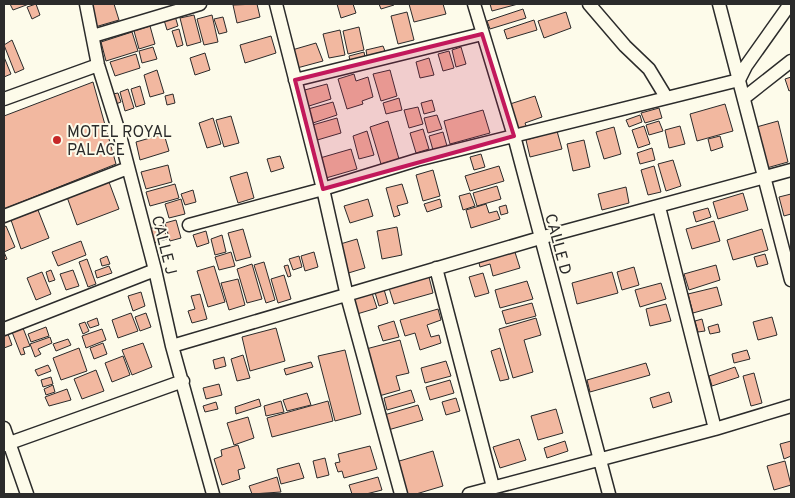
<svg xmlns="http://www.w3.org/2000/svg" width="795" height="498" viewBox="0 0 795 498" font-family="Overpass,sans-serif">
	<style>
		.building { fill: #f2b8a0; stroke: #2b2b2b }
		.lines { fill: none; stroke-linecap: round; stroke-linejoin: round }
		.minor-casing { stroke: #2b2b2b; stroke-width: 15 }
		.minor { stroke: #fdfbea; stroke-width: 12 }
		.marked { fill: #c2185b; fill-opacity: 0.2; stroke: #c2185b; stroke-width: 4; stroke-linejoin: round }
		.poi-dot { fill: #c62828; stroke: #fdfbea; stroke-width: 2 }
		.labels { text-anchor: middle; stroke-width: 4; stroke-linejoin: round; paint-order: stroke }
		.poi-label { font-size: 16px; fill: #2b2b2b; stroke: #fdfbea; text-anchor: start }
		.street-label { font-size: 16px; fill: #2b2b2b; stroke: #fdfbea }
	</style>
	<rect width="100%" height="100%" fill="#fdfbea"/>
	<path class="building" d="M10,4h19l-16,6z
		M36,4l4,11 -8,4 -5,-12z
		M93,4h21l5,16 -24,7 -6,-22z
		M257,4l3,13 -23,6 -4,-18z
		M337,4h16l3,9 -15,5z
		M379,4h15v1l-13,4z
		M409,4h34l3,10 -32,8z
		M490,4h28l-26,7z
		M523,9l3,9 -36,11 -3,-8z
		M407,12l7,28 -16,4 -7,-28z
		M566,12l5,16 -27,10 -6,-17z
		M194,15l7,27 -14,4 -7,-28z
		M212,15l6,27 -14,3 -7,-26z
		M175,16l3,10 -11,4 -3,-10z
		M223,17l4,15 -8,2 -5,-15z
		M534,20l3,10 -30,9 -3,-9z
		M150,26l5,18 -16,5 -5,-18z
		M359,27l5,23 -16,4 -5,-23z
		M179,29l4,16 -6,2 -5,-16z
		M340,30l5,25 -16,3 -6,-24z
		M132,32l6,19 -32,10 -5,-19z
		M271,36l5,17 -31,10 -5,-18z
		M12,40l12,29 -9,4 -11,-28z
		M316,43l7,18 -26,7 -5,-18z
		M383,46l2,5 -18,5 -1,-6z
		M153,47l4,12 -15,4 -3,-12z
		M461,47l5,17 -10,3 -4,-17z
		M449,51l5,17 -11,3 -5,-17z
		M364,52l1,5 -15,4 -1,-5z
		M205,53l5,17 -15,5 -5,-17z
		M136,54l4,14 -25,8 -5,-14z
		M4,57l7,17 -7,3z
		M429,58l5,17 -14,3 -4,-16z
		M157,70l7,23 -14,4 -6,-22z
		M390,70l7,26 -16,5 -8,-27z
		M354,74l2,7 12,-4 5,20 -11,4 1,3 -16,5 -9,-30z
		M791,77v13l-2,1 -4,-12z
		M93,82l23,82 -112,45v-93z
		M327,84l4,15 -25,8 -5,-16z
		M140,86l5,18 -9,3 -5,-18z
		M128,89l6,19 -9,3 -5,-19z
		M118,93l3,9 -5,2 -3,-10z
		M173,94l2,9 -8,2 -2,-9z
		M535,96l7,21 -17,6 2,5 -8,2 -9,-26z
		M399,98l3,12 -16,4 -3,-11z
		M432,100l3,11 -11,3 -3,-11z
		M333,102l4,13 -24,8 -5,-14z
		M725,104l8,27 -36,10 -7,-27z
		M418,107l5,17 -14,4 -5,-18z
		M659,108l3,10 -17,5 -4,-10z
		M483,110l7,23 -40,11 -6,-23z
		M437,115l5,14 -14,4 -4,-15z
		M640,115l2,7 -13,5 -3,-7z
		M231,116l8,27 -15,4 -8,-27z
		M213,118l8,26 -14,4 -8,-25z
		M337,118l4,15 -27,8 -5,-15z
		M388,121l11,38 -18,5 -11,-37z
		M659,121l4,10 -14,4 -3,-10z
		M778,121l10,41 -25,7 -10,-41z
		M644,126l6,18 -12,4 -6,-18z
		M680,126l5,18 -16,4 -4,-18z
		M614,127l7,27 -17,5 -8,-27z
		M423,129l6,20 -13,4 -6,-20z
		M367,131l7,24 -15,4 -6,-23z
		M557,131l5,18 -32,8 -4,-17z
		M443,132l4,14 -14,4 -4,-14z
		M164,134l5,17 -29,9 -4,-18z
		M720,136l3,11 -12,4 -3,-12z
		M584,140l6,27 -17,4 -6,-27z
		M652,148l3,12 -15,4 -3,-11z
		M351,149l6,20 -31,9 -6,-20z
		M481,154l4,13 -11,3 -4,-13z
		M280,156l4,12 -13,4 -4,-13z
		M673,160l8,26 -15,5 -8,-27z
		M168,165l4,17 -26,7 -5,-17z
		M499,166l5,15 -34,10 -5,-15z
		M654,166l7,26 -13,3 -7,-25z
		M433,170l7,26 -17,5 -7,-26z
		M247,172l7,26 -16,5 -8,-26z
		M109,182l10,27 -42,16 -10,-28z
		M175,184l4,14 -29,8 -4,-14z
		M402,184l6,19 -11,3 3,9 -6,2 -8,-29z
		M497,186l4,13 -24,7 -4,-13z
		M626,187l3,16 -27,7 -4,-16z
		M193,190l3,12 -11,3 -4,-11z
		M470,193l5,13 -12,4 -4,-14z
		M743,193l5,17 -30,9 -5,-17z
		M791,194v20l-7,2 -5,-19z
		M181,199l4,15 -16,4 -4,-14z
		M368,199l5,17 -23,7 -6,-17z
		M440,199l2,8 -15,5 -3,-8z
		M486,204l3,9 8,-2 3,8 -29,9 -5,-18z
		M506,205l2,8 -7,2 -2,-8z
		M708,208l3,9 -15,5 -3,-10z
		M38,210l11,28 -28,11 -10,-29z
		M176,220l5,18 -11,3 -5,-18z
		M714,221l6,20 -28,8 -6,-20z
		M163,225l4,14 -14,4 -4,-14z
		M6,226l9,21 -11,5 3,7 -3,1v-33z
		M397,227l5,28 -20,4 -5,-28z
		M243,229l8,28 -15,4 -8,-28z
		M762,229l6,21 -35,10 -6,-20z
		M206,231l3,12 -12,4 -4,-12z
		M222,235l4,17 -11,3 -4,-16z
		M357,239l8,29 -20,6 -8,-29z
		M81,241l5,14 -28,11 -6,-14z
		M514,249l6,19 -27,8 -3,-12 -10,3 -2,-8z
		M231,252l4,14 -16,4 -4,-13z
		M314,252l4,15 -13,4 -4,-15z
		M765,254l3,10 -11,3 -3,-10z
		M107,256l3,8 -8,2 -2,-7z
		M299,256l3,11 -9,3 -4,-11z
		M87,259l9,25 -8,3 -9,-25z
		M264,262l11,38 -9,3 -12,-38z
		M252,264l10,35 -15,4 -10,-34z
		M288,265l3,11 -3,1 -4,-11z
		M716,265l4,15 -31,10 -5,-16z
		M109,266l3,7 -15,5 -2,-7z
		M214,266l11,36 -17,5 -11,-36z
		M634,267l5,18 -17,5 -5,-18z
		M51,270l4,10 -6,2 -3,-10z
		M73,270l6,16 -13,4 -6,-16z
		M42,272l9,22 -15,6 -9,-22z
		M612,272l6,21 -41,11 -5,-21z
		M483,273l6,20 -14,4 -6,-20z
		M284,275l7,24 -13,4 -7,-24z
		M429,277l4,16 -39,11 -5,-16z
		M238,279l7,26 -16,5 -8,-27z
		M527,281l6,18 -33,9 -5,-18z
		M661,283l5,16 -26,8 -5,-17z
		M383,286l5,17 -9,3 -5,-17z
		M717,287l5,18 -29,8 -5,-19z
		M371,290l6,18 -20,6 -6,-18z
		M141,292l4,14 -12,5 -5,-15z
		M200,294l7,25 -15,4 -4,-12 7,-2 -4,-13z
		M532,303l4,13 -30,8 -4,-13z
		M666,304l5,17 -21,5 -4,-17z
		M438,309l3,11 -14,5 4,12 8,-2 2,8 -21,7 -5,-17 -10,3 -5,-16z
		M131,313l7,18 -20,7 -6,-18z
		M146,313l5,14 -11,4 -5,-14z
		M772,317l5,18 -19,5 -5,-18z
		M97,318l2,7 -9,3 -3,-6z
		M536,318l5,17 -17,5 9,32 -20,6 -14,-49z
		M702,319l3,12 -7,1 -3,-11z
		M394,321l5,16 -16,4 -5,-15z
		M85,322l4,9 -6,3 -4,-10z
		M718,324l2,8 -10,2 -2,-7z
		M46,327l3,9 -18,6 -3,-8z
		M23,328l7,18 -7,2 2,6 -4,1 -9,-23z
		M276,328l9,33 -35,10 -8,-34z
		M102,329l4,11 -20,8 -4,-12z
		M8,334l4,11 -8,3v-12z
		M50,337l2,6 -14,6 3,5 -6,3 -5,-13z
		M68,339l3,6 -15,6 -3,-7z
		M400,340l9,33 -13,3 4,14 -21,6 -13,-47z
		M103,343l4,11 -13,5 -4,-11z
		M143,343l9,24 -20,8 -10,-25z
		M79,348l8,23 -26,9 -8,-22z
		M500,348l9,31 -9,2 -9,-30z
		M345,350l16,64 -26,7 -17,-65z
		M747,350l3,9 -16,4 -2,-9z
		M243,355l7,23 -13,3 -6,-22z
		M123,356l7,19 -18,7 -7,-19z
		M224,357l2,9 -11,3 -2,-9z
		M446,361l5,15 -26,7 -4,-15z
		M311,362l2,5 -27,8 -2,-6z
		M646,363l4,12 -60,17 -3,-12z
		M48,365l3,6 -13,5 -3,-6z
		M735,367l4,10 -27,9 -3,-10z
		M96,370l8,21 -22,8 -8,-20z
		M754,373l8,30 -11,3 -8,-30z
		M51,377l2,7 -10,3 -2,-7z
		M450,380l4,13 -24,7 -4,-13z
		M219,384l3,11 -16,4 -3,-11z
		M53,385l2,7 -9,3 -2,-6z
		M67,389l4,11 -22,6 -4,-9z
		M411,390l4,12 -28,8 -3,-12z
		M669,392l3,10 -19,6 -3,-10z
		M307,393l4,12 -24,6 -4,-11z
		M456,398l4,13 -14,4 -4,-13z
		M259,399l2,7 -25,8 -1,-7z
		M281,401l3,11 -18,4 -2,-10z
		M328,401l5,20 -61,16 -5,-19z
		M216,402l2,7 -13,3 -2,-6z
		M418,405l5,15 -35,10 -4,-15z
		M556,409l7,24 -25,7 -7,-24z
		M248,417l6,21 -20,7 -7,-22z
		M519,439l7,21 -26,8 -7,-21z
		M565,441l3,10 -21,7 -3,-10z
		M791,441v15l-7,3 -4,-15z
		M238,445l7,23 -7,2 2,9 -18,6 -8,-26 8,-3 -1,-6z
		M370,446l7,23 -33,9 -2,-7 -4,1 -3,-9 5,-1 -2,-8z
		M433,451l10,35 -27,8h-10l-10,-32z
		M325,458l4,17 -12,3 -4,-17z
		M785,461l6,24 -17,5 -7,-24z
		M299,463l5,15 -23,6 -4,-15z
		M277,477l4,15 -29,2 -3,-8z
		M378,477l4,13 -16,4h-14l-3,-9z"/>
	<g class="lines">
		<g class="minor-casing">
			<path id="minor" d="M86,4l12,61 21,67 36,138 17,76 41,148
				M276,4l47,185 24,107 54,198
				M474,4l40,132 95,358
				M589,4l36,42 24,23 17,28
				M719,4l72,276
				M93,36l107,-32
				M295,80l187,-46
				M744,98l47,-37
				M4,99l94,-34
				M659,207l56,222
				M4,216l124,-48
				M189,225l134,-36 94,-29 322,-80 7,-14 44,-62
				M436,268l57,219
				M4,329l151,-59
				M172,346l368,-108 251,-68
				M4,428l23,66
				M4,445l179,-64
				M469,494l246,-65 76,-23"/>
		</g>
		<use href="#minor" class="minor"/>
	</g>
	<path class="marked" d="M482,34l32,102 -191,53 -28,-109z"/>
	<circle class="poi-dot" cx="57" cy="140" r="5"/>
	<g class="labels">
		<g class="poi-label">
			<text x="67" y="137">MOTEL ROYAL<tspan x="67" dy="18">PALACE</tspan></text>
		</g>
		<g class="street-label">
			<text transform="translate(559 244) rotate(75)" y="6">CALLE D</text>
			<text transform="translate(165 245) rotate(76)" y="6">CALLE J</text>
		</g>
	</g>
	<rect width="795" height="498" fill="none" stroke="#2b2b2b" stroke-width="10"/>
</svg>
